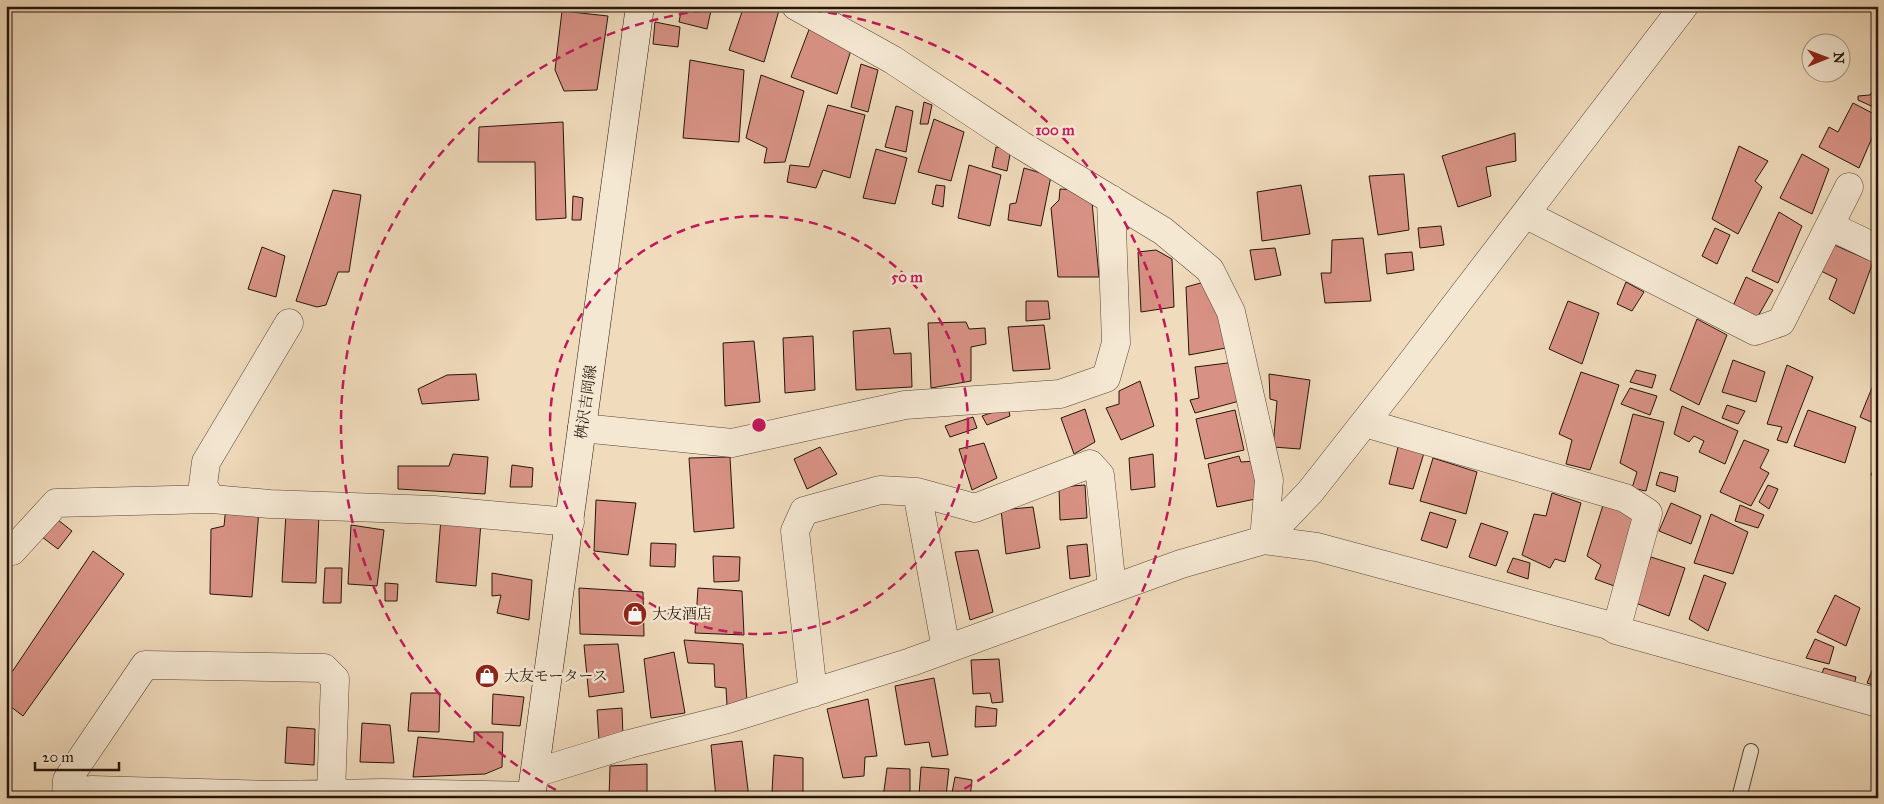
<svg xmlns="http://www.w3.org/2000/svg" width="1884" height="804" viewBox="0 0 1884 804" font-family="'IM FELL Great Primer','Noto Serif JP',serif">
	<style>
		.building { fill: #d89285; stroke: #25150a }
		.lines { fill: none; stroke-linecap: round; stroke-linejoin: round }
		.lane-casing { stroke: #584636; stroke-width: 16 }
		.street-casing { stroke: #584636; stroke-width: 29 }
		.secondary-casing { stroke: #25150a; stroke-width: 29 }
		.lane { stroke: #f5e8d3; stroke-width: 14 }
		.street { stroke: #f5e8d3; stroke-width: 28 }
		.secondary { stroke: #f5e8d3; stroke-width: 28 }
		.ring { fill: none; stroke: #c2185b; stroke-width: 2.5; stroke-dasharray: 9 6 }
		.labels { text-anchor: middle; stroke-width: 5; stroke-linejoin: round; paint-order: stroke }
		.street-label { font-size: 15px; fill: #25150a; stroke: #f5e8d3 }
		.poi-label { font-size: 15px; fill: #25150a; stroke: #f5e8d3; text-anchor: start }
		.centre { fill: #c2185b; stroke: #f5e8d3; stroke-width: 2.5 }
		.ring-label { font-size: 15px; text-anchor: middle; font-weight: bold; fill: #c2185b; stroke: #f5e8d3; stroke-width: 5; stroke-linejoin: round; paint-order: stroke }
	</style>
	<rect width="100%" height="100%" fill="#f0dbbc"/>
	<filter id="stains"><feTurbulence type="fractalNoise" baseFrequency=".004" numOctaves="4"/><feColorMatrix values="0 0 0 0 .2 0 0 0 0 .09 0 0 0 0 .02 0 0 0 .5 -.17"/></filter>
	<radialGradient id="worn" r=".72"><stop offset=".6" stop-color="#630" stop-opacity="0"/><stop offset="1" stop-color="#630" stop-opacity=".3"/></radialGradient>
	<path class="building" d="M682,6h30l-5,23 -28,-7z
		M744,6l36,1 -16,55 -35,-12z
		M562,11l46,5 -11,74 -33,1 -9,-21z
		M655,22l25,5 -2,20 -25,-3z
		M810,27l42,20 -15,47 -46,-17z
		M690,60l54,10 -5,72 -56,-4z
		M861,64l17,6 -10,42 -17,-5z
		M761,75l43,16 -19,71 -21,1 3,-15 -21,-10z
		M1875,88l3,1v20l-20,-9v-4l12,-1z
		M924,102l8,3 -4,19h-8z
		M1853,103l25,13v8l-19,44 -40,-21 10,-20 9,5z
		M828,105l37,10 -15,63 -27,-8 -7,18 -29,-6 3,-17 19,2z
		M896,106l17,5 -7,41 -21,-5z
		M934,119l30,13 -13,49 -33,-9z
		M563,122l3,96 -30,2 -1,-58h-57l1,-35z
		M1515,133l1,28 -30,6 5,29 -33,11 -16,-51z
		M1739,146l29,15 -13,20 7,6 -24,47 -26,-15z
		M996,147l15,2 -4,22 -15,-4z
		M876,149l31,9 -12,46 -32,-6z
		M1802,154l27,15 -17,45 -32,-16z
		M969,165l32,10 -11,51 -32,-8z
		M1024,168l27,8 -10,50 -33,-6 2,-16 6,-1z
		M1404,174l5,56 -31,5 -9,-59z
		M936,185l9,1 -2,21 -11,-3z
		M1301,185l9,49 -48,7 -5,-49z
		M1060,189l31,2 8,86h-41l-7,-69 8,-8z
		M333,190l28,5 -12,77h-11l-12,33 -9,2 -21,-6z
		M573,196l10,2 -2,22h-9z
		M1779,212l23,14 -24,57 -26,-12z
		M1441,226l3,19 -24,3 -2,-20z
		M1715,228l15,7 -13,29 -15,-8z
		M1363,238l8,63 -46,2 -4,-30h10l1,-33z
		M1830,243l43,19 -19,52 -25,-15 8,-20 -20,-10z
		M262,247l23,9 -9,41 -28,-8z
		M1275,248l6,27 -26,5 -5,-30z
		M1156,250l16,9 2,48 -33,5 -3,-60z
		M1412,252l2,18 -27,4 -2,-20z
		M1746,277l27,13 -16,28 -24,-12z
		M1208,281l23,66 -42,8 -3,-68z
		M1626,282l18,10 -12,19 -15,-7z
		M1026,301h22l2,18 -24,2z
		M1568,301l31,12 -17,51 -33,-15z
		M1697,319l30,16 -28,70 -29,-15z
		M966,322l3,7 16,-1 1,16 -15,3v34l-40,7 -3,-65z
		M1044,325l6,44 -37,2 -5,-44z
		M890,328l4,26 17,-1 1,34 -56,3 -3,-59z
		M813,336l2,54 -30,3 -2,-55z
		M754,341l6,61 -35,4 -2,-63z
		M1733,360l32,12 -9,30 -34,-10z
		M1236,362l7,38 -48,13 -5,-13 9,-2 -4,-31z
		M1787,365l26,12 -26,66 -10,-3 5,-13 -15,-3z
		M1636,370l20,5 -4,13 -22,-6z
		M1581,372l38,13 -29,85 -24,-6 6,-24 -13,-6z
		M476,374l3,26 -57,4 -4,-15 29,-14z
		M1269,374l41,6 -10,69 -27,-2 4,-46 -7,-2z
		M1876,378l2,1v46l-18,-8z
		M1140,381l14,45 -33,14 -15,-32 13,-4v-13z
		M1630,388l27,8 -7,19 -29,-11z
		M1727,405l18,6 -7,13 -16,-6z
		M1682,406l56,25 -13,33 -26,-12 5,-11 -10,-5 -5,6 -15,-8z
		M1008,407l2,9 -23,9 -5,-9z
		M1085,409l10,33 -21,12 -13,-36z
		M1235,410l9,40 -39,9 -9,-40z
		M1808,410l48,17 -11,36 -51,-17z
		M1633,414l31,8 -18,69 -14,-3 5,-16 -17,-9z
		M973,417l4,11 -27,9 -5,-11z
		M1744,440l25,10 -9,18 9,5 -18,33 -31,-14z
		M984,443l13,35 -25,12 -13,-41z
		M820,447l17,27 -30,15 -13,-30z
		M1398,447l26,6 -11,36 -24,-5z
		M453,454l35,3 -3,37 -87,-5v-23h51z
		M1153,454l2,33 -24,3 -2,-32z
		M1239,456l2,6 15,-1 4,37 -43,9 -9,-43z
		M1878,456v22l-7,-3z
		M730,457l4,71 -40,4 -5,-74z
		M1433,458l44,14 -11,42 -46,-13z
		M512,465l21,3 -1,19h-22z
		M1660,472l18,5 -3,15 -19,-7z
		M1085,485l2,33 -27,2 -1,-33z
		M1768,485l10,4 -9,20 -10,-7z
		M1552,493l29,10 -16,59 -10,-3 -5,9 -28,-13 12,-41 12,2z
		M596,500l40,3 -8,52 -34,-4z
		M1604,502l36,14 -23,71 -22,-8 6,-14 -14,-9z
		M1671,503l30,13 -10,28 -32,-13z
		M1740,505l24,10 -6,13 -23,-7z
		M226,506l33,4 -7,87 -42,-3 1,-65 13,-3z
		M1033,507l7,41 -34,6 -5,-44z
		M1430,512l26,8 -9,28 -26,-8z
		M286,513l33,2 -3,68 -34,-1z
		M1711,514l37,18 -15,42 -39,-11z
		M53,516l19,15 -14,18 -20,-15z
		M441,518l40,4 -5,64 -40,-4z
		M1481,523l27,9 -12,34 -27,-9z
		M351,525l33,5 -7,56 -29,-2z
		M651,543l25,1 -1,23 -25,-1z
		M1087,544l3,32 -20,3 -3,-33z
		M978,550l15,62 -23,8 -15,-68z
		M93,551l31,23 -101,142 -17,-13v-36l6,5z
		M713,556l27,1 -1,24 -25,1z
		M1651,557l34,11 -16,48 -36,-14z
		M1513,558l17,5 -2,16 -21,-7z
		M325,568h17l-1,35h-18z
		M492,573l40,7 -3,40 -32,-7 4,-18 -9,1z
		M1704,575l22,8 -18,48 -19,-12z
		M385,583l13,1 -1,17h-12z
		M579,588l64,4 1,44 -64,-2z
		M698,588l44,3 2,44 -49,-2z
		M1835,595l25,13 -14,38 -29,-14z
		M1815,639l19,8 -5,17 -23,-6z
		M684,640l59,4 4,58 -20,3 -1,-17 -11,-1 -1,-23 -26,-1z
		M618,644l6,48 -35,5 -5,-52z
		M674,652l11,61 -34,5 -7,-59z
		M1878,656v31l-11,-4z
		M999,659l4,43 -11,1 -2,-10 -17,1 -2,-34z
		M1824,668l32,9 -2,8 -33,-9z
		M934,678l14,77 -16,2 -3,-15 -24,3 -10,-59z
		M411,693h29l-1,39 -31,-1z
		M493,694l31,3 -4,29 -28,-2z
		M868,699l9,57 -12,1 -1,19 -21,2 -16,-69z
		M976,706l21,3 -1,17 -21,1z
		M622,708l1,29 -24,4 -2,-31z
		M362,723l28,2 4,38 -34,-1z
		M287,727l28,2 -1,36 -29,-2z
		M474,732h29l-1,35 -17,7 -72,3 5,-40 56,5z
		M742,741l7,57h-33l-5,-53z
		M774,755l29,3v36l-31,-2z
		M647,764v34h-38l1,-32z
		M921,767l28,2 -3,27 -27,-1z
		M887,768l23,1v29h-27z
		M955,777l17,3 -2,18h-19z"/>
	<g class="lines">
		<g class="lane-casing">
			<path id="lane" d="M1739,798l12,-47"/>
		</g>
		<g class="street-casing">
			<path id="street" d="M796,6l97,54 128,85 142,86 47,39 21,42 38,168 -5,60
				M1525,214l230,117 26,-9 68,-135
				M1830,226l48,23
				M1365,423l260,75 23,15 -32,117
				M582,428l150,15 173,-38 155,-11 46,-16 10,-35 -5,-144
				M917,492l29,157
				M211,499l-8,-14 3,-23 83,-139
				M1264,540l46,-48 92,-117 282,-369
				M12,551l44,-48 155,-4 59,5 164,6 136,12
				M813,693l-18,-162 9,-20 76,-21 37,2 58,16 115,-44 10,11 12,113
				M535,773l94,-29 99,-25 183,-57 270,-98 83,-24 53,7 291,78 8,5 262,73
				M66,796l1,-16 78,-115 179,3 11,11 -4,115
				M65,798l16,-7 11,-1 181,5 110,-2 149,3"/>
		</g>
		<g class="secondary-casing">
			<path id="secondary" d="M531,798l109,-792"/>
		</g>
		<use href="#lane" class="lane"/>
		<use href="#street" class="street"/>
		<use href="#secondary" class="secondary"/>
	</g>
	<g class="ring">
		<circle cx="759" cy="425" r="209"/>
		<path d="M569 797A418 418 0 1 1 949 797"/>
	</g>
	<defs>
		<g id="shop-disc" transform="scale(1.25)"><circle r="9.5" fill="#8f2418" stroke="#f5e8d3"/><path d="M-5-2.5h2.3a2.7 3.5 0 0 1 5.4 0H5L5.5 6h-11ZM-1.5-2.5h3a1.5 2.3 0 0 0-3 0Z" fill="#fff"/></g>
	</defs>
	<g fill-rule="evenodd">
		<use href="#shop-disc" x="635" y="614"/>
		<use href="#shop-disc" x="487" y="676"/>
	</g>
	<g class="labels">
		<g class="street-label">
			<text transform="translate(586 402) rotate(-82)" y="5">桝沢吉岡線</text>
		</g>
		<g class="poi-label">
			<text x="652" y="619">大友酒店</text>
			<text x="504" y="681">大友モータース</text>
		</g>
	</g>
	<circle cx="759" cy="425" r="8" class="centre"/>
	<g class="ring-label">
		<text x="1055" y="135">100 m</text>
		<text x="907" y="282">50 m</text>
	</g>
	<rect width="1884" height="804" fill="none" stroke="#f0dbbc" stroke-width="25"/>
	<rect x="8" y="8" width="1869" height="789" fill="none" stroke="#25150a" stroke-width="2.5"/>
	<rect x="12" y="12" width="1859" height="779" fill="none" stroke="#25150a"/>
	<g transform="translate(1826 58) rotate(89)"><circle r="24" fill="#f5e8d3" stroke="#a29483"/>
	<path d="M0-4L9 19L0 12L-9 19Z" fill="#8f2418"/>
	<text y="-8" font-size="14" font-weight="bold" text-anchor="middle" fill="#25150a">N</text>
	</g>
	<path d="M35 762v8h84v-8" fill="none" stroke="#25150a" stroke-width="2.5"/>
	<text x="42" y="762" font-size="15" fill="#25150a" stroke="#f5e8d3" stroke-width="4" paint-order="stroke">20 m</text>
	<rect width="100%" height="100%" filter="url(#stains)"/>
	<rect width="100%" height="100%" fill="url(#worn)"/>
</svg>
